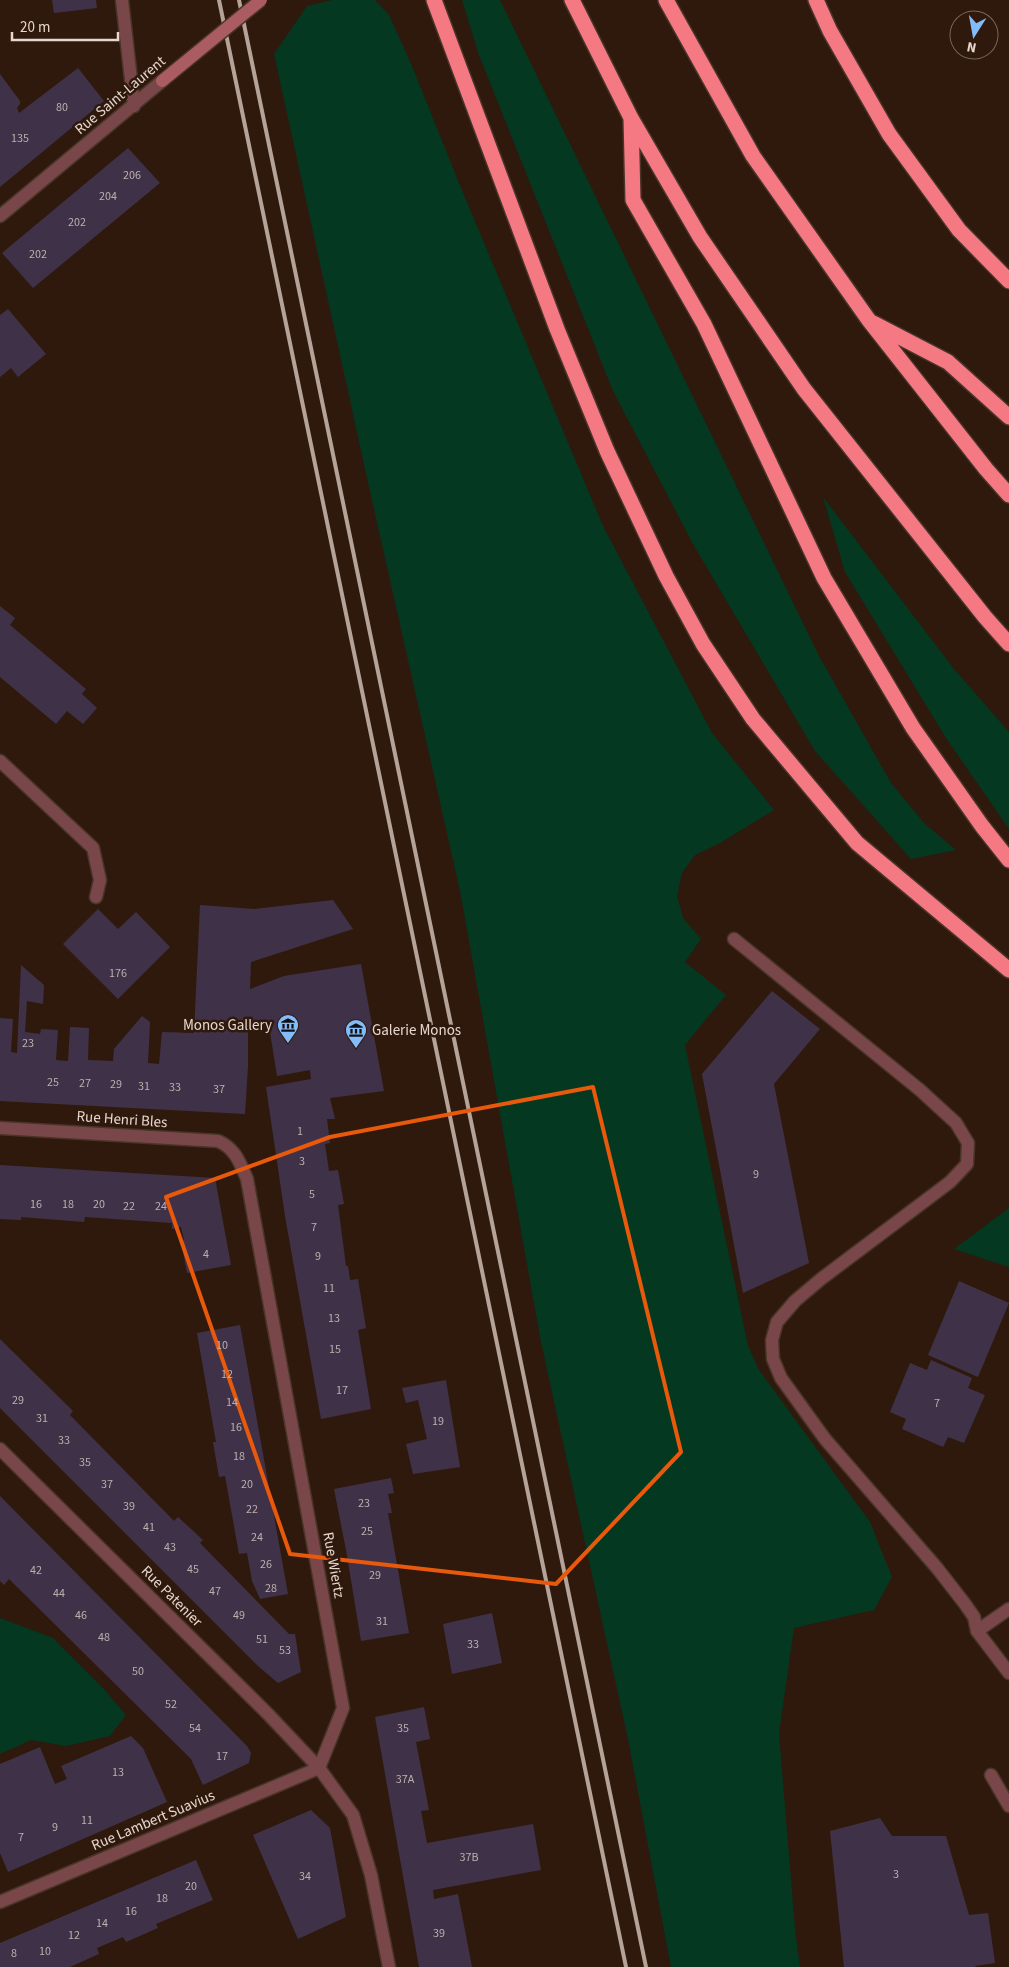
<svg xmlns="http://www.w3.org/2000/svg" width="1009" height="1967" viewBox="0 0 1009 1967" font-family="'Source Sans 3',sans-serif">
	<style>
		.green { fill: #043821 }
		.building { fill: #3f3248 }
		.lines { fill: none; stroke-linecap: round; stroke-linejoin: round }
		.lane-casing { stroke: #493428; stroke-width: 15 }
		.street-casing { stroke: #493428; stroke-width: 15 }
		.highway-casing { stroke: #493428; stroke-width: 18 }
		.lane { stroke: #79474a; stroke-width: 12 }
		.street { stroke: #79474a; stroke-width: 12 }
		.highway { stroke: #f47983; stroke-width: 15 }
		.rail { stroke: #b5a39a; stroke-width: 4 }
		.secondary-bridge-casing { stroke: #493428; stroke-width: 15; stroke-linecap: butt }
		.secondary-bridge { stroke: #ab5c61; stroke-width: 12 }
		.marked { fill: none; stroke: #e8590c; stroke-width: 4; stroke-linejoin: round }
		.labels { text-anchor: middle; stroke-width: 5; stroke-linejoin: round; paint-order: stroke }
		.number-label { font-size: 12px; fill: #bdaead }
		.street-label { font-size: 15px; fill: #e7d7cf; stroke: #2f190d }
		.poi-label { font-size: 15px; fill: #e7d7cf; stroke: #2f190d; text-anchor: end }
	</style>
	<rect width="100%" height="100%" fill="#2f190d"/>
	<path class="green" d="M332,0h43l14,15 23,51 49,122 142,338 109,207 62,77 -54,33 -25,12 -13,18 -5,23 6,22 18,21 -16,23 41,33 -41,50 63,301 11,24 111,152 22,55 -18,33 -80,18 -15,105 16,196 5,38h-129l-43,-228 -87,-397 -81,-451 -93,-413 -93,-424 33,-48z
		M462,0h38l319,656 72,127 33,40 32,27 -45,9 -96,-108 -122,-207 -80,-153 -134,-336z
		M823,497l131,172 55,63v97l-63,-91 -101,-166z
		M1009,1208v59l-55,-18z
		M0,1618l53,20 50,50 23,27 -16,21 -44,10 -35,-6 -31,14z"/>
	<path class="building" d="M52,0h44l1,8 -43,5z
		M78,68l26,33 -104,86v-113l20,27v3l-3,4 2,5z
		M128,148l32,35 -127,105 -31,-35z
		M8,309l38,45 -28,23 -7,-9 -11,9v-62z
		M0,606l15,12 -5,7 76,64 -4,5 15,14 -14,16 -16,-13 -11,13 -56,-47z
		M333,900l20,29 -102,33 -1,27 34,-13 77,-12 23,127 -54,7 5,21h-8l3,24 -5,1 4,27 9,-1 6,34 -6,1 8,61h2l2,14 8,-1 8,49 -8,2 13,79 -50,10 -36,-203 -19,-129 45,-8 -1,-9 -33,6 -8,-50 -21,3v37l-3,48 -245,-13v-83l13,1 -2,33 6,1 4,-88 23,20 -1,19 -16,-3 -2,31 15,2 1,-5 17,1 -2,30 12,1 2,-34 19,1 -1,32 25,1 1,-12 28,-33 8,6 -2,41 11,1 3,-32 32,1 6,-128 54,4z
		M98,909l20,20 18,-17 34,35 -52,52 -55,-55z
		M772,991l48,38 -46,55 35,179 -66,30 -41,-219z
		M0,1165l215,13 16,87 -44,8 -6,-32 3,-1 -3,-13 -9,2v-6l-87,-6 -1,5 -63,-5v3l-21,-1z
		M959,1281l50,22 -31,74 -50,-22z
		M240,1325l48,269 -28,5 -8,-18 -5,-28 -8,1 -14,-78 -6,1 -6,-35h3l-19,-109z
		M0,1339l73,72 -3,4 104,106 4,-4 25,23 -3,3 89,91h6l6,38 -23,11 -20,-17 -258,-258z
		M931,1360l41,18 -4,10 17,7 -21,48 -16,-6 -5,10 -41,-18 4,-10 -16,-7 20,-49 17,7z
		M446,1380l14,87 -47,7 -7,-30 21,-5 -9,-39 -12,3 -4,-15z
		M391,1478l3,15 -6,1 4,19h-4l21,120 -48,8 -15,-91 -12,-61z
		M0,1496l247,250 4,7 -2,10 -46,22 -12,-26 -182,-180 -5,6 -4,-4z
		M492,1613l10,50 -50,11 -9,-50z
		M424,1707l6,32 -14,3 13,68 -8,1 6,32 106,-19 8,46 -108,20 1,9 24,-5 14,73h-53l-44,-250z
		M131,1736l12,12 24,54 -159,70 -8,-19v-89l40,-17 15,37 12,-5 -6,-13z
		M311,1810l19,18 16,89 -48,22 -45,-104z
		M880,1818l12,18h54l23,79 19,-2 7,50 -20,3 1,1h-132l-14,-136z
		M196,1860l17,40 -57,24 2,4 -32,14 -3,-5 -26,11 2,6 -29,13h-70v-24z"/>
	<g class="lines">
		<g class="lane-casing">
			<path id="lane" d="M0,761l93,87 7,32 -4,17
				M734,939l186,151 36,33 12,20 -1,21 -17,18 -129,97 -26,22 -18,21 -5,18 1,19 8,19 44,61 112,129 28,36 9,13 3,14 32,-22
				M991,1775l18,31"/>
		</g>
		<g class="street-casing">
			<path id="street" d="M122,0l12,106
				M0,216l162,-135
				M0,1128l218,13c17,7 22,22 29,38l96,529 -24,60
				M0,1449l268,265 51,54 34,47 18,60 18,92
				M977,1631l32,42
				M0,1902l319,-134"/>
		</g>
		<g class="highway-casing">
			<path id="highway" d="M434,0l123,329 50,122 59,125 37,68 50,75 104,124 152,127
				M572,0l59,118 69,119 104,152 181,228 24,27
				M666,0l87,156 115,163 118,150 23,26
				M816,0l14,31 59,103 70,96 50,51
				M631,118l2,82 71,124 120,254 89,150 69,98 27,34
				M873,323l75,39 61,55"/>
		</g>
		<use href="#lane" class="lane"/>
		<use href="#street" class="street"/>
		<use href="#highway" class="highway"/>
		<path class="rail" d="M219,0l407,1967
			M239,0l407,1967"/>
		<g class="secondary-bridge-casing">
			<path id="secondary-bridge" d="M162,81l99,-81"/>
		</g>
		<use href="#secondary-bridge" class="secondary-bridge"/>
	</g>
	<path class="marked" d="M593,1087l88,365 -125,132 -266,-30 -124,-357 164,-60z"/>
	<defs>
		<g id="museum-pin" transform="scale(1.125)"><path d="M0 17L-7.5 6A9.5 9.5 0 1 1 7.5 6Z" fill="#83bcfb" stroke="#2f190d"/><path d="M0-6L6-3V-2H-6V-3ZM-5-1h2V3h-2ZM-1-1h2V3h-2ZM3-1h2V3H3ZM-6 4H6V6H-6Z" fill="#111"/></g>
	</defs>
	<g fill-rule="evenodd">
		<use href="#museum-pin" x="288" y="1025"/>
		<use href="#museum-pin" x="356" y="1030"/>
	</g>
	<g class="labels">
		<g class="number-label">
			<text x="62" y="111">80</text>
			<text x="20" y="142">135</text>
			<text x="132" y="179">206</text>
			<text x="108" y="200">204</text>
			<text x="77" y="226">202</text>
			<text x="38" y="258">202</text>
			<text x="118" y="977">176</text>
			<text x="28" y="1047">23</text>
			<text x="53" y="1086">25</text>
			<text x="85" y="1087">27</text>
			<text x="116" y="1088">29</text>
			<text x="144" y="1090">31</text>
			<text x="175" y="1091">33</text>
			<text x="219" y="1093">37</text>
			<text x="300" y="1135">1</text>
			<text x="302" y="1165">3</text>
			<text x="756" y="1178">9</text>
			<text x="312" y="1198">5</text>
			<text x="36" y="1208">16</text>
			<text x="68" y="1208">18</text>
			<text x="99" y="1208">20</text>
			<text x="129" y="1210">22</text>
			<text x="161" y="1210">24</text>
			<text x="314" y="1231">7</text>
			<text x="206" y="1258">4</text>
			<text x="318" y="1260">9</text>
			<text x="329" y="1292">11</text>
			<text x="334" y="1322">13</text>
			<text x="222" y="1349">10</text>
			<text x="335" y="1353">15</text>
			<text x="227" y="1378">12</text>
			<text x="342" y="1394">17</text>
			<text x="18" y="1404">29</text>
			<text x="232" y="1406">14</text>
			<text x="937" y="1407">7</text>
			<text x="42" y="1422">31</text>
			<text x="438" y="1425">19</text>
			<text x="236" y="1431">16</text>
			<text x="64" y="1444">33</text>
			<text x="239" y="1460">18</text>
			<text x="85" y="1466">35</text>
			<text x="107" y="1488">37</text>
			<text x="247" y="1488">20</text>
			<text x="364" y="1507">23</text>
			<text x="129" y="1510">39</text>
			<text x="252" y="1513">22</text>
			<text x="149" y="1531">41</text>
			<text x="367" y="1535">25</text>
			<text x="257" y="1541">24</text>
			<text x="170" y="1551">43</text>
			<text x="266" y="1568">26</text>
			<text x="193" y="1573">45</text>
			<text x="36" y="1574">42</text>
			<text x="375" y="1579">29</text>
			<text x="271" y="1592">28</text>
			<text x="215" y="1595">47</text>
			<text x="59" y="1597">44</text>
			<text x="81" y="1619">46</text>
			<text x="239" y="1619">49</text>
			<text x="382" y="1625">31</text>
			<text x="104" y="1641">48</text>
			<text x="262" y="1643">51</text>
			<text x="473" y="1648">33</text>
			<text x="285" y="1654">53</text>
			<text x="138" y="1675">50</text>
			<text x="171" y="1708">52</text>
			<text x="195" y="1732">54</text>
			<text x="403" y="1732">35</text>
			<text x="222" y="1760">17</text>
			<text x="118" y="1776">13</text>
			<text x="405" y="1783">37A</text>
			<text x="87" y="1824">11</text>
			<text x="55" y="1831">9</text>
			<text x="21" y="1841">7</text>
			<text x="469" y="1861">37B</text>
			<text x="896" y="1878">3</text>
			<text x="305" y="1880">34</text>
			<text x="191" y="1890">20</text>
			<text x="162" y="1902">18</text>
			<text x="131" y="1915">16</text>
			<text x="102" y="1927">14</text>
			<text x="439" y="1937">39</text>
			<text x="74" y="1939">12</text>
			<text x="45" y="1955">10</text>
			<text x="14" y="1957">8</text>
		</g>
		<g class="street-label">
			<text transform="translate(120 95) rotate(-40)" y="5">Rue Saint-Laurent</text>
			<text transform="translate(122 1119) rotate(4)" y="5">Rue Henri Bles</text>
			<text transform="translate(334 1565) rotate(80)" y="5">Rue Wiertz</text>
			<text transform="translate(172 1596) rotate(45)" y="5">Rue Patenier</text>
			<text transform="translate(153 1820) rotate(-23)" y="5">Rue Lambert Suavius</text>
		</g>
		<g class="poi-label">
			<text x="272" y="1030">Monos Gallery</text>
			<text x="372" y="1035" text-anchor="start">Galerie Monos</text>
		</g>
	</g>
	<g transform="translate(974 35) rotate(191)"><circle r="24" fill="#2f190d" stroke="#79655b"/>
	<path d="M0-4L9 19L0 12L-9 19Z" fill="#83bcfb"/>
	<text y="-8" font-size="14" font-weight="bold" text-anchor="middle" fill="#e7d7cf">N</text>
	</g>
	<path d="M12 32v8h106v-8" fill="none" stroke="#e7d7cf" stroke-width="2.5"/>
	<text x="20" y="32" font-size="15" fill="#e7d7cf" stroke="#2f190d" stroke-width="4" paint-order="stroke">20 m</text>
</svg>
